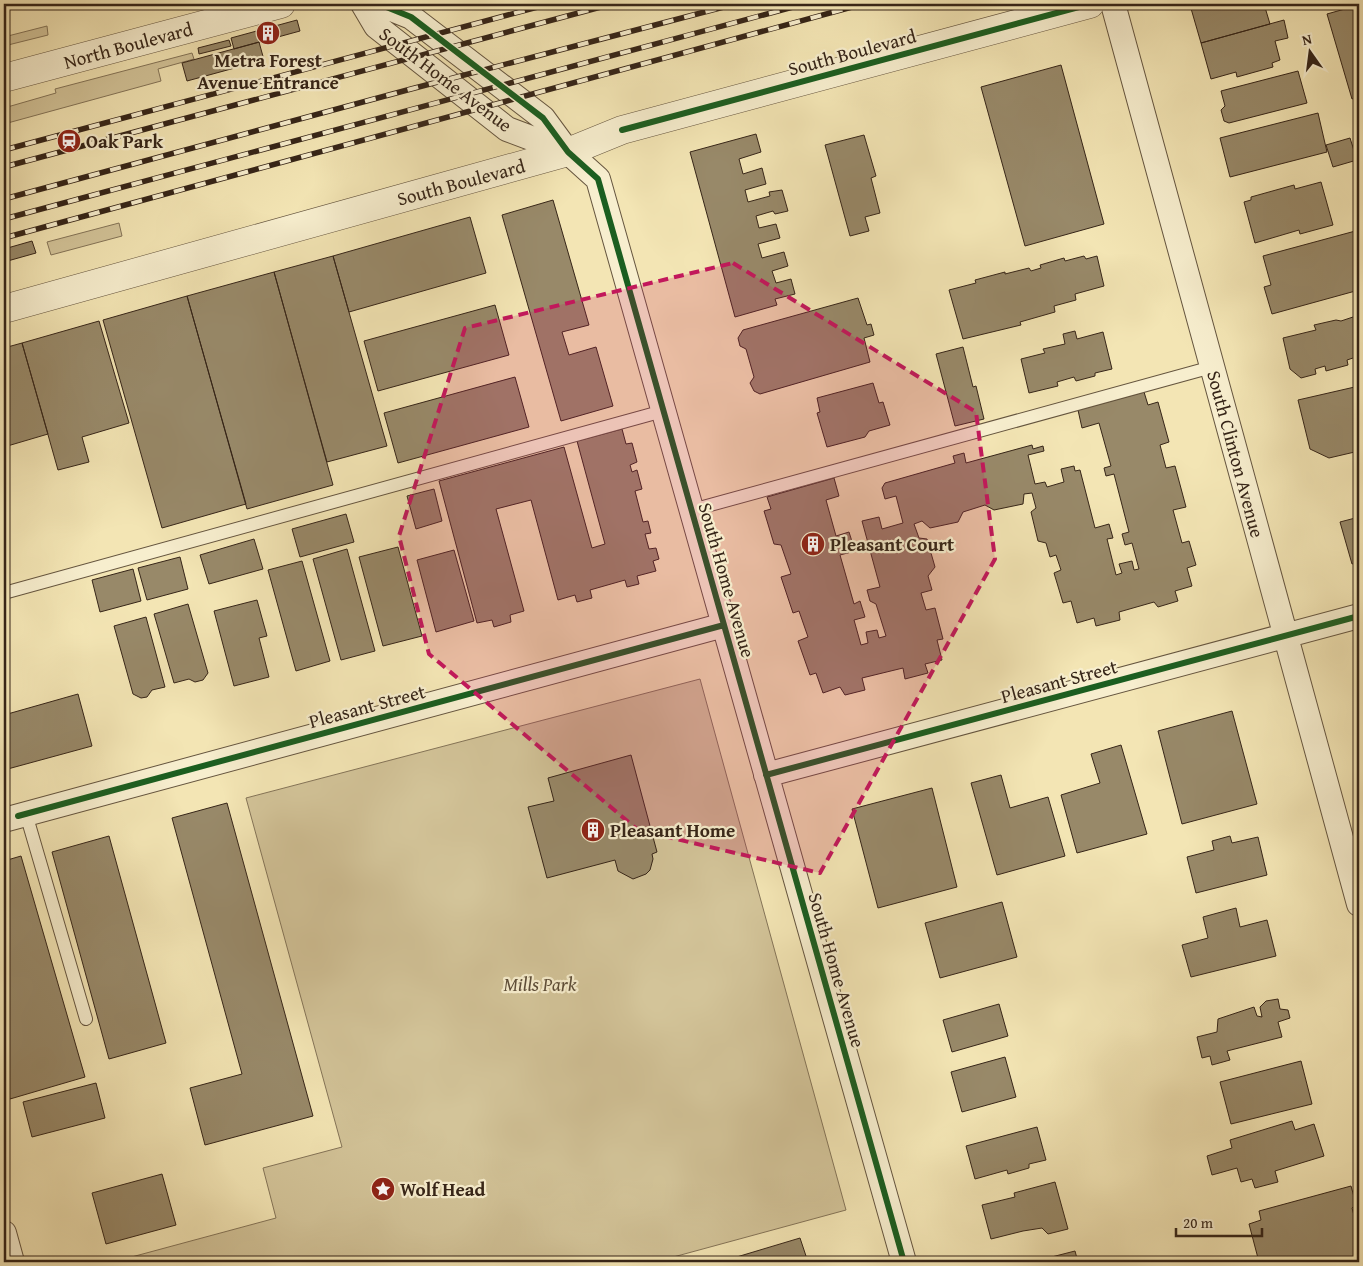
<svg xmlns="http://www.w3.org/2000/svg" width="1363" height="1266" viewBox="0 0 1363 1266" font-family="'Gentium Book Plus',serif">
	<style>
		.green { fill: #d3c499; stroke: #847458 }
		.building { fill: #988969; stroke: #362518 }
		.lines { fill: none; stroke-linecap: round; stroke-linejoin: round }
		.service-casing { stroke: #65553f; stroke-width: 14 }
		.minor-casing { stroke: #65553f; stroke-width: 26 }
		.tertiary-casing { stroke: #65553f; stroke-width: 29 }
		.service { stroke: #f7eece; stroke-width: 12 }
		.minor { stroke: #f7eece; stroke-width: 24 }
		.tertiary { stroke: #f7eece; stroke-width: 28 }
		.rail-casing { stroke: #362518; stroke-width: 5.5 }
		.rail { stroke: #f7eece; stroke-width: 4; stroke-dasharray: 11; stroke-linecap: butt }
		.cycleway-casing { stroke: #f7eece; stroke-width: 9 }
		.cycleway { stroke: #1b5e20; stroke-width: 6 }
		.marked { fill: #c2185b; fill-opacity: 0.2; stroke: #c2185b; stroke-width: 4; stroke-dasharray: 10 6; stroke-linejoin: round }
		.labels { text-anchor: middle; stroke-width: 4.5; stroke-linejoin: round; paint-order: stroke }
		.street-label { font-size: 19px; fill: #362518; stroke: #f7eece }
		.poi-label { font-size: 19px; font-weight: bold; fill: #362518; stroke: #f7eece; text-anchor: start }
		.park-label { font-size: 19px; font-style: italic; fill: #5d4d38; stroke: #f7eece }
	</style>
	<rect width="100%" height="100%" fill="#f3e5b4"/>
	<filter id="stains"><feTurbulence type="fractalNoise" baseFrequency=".004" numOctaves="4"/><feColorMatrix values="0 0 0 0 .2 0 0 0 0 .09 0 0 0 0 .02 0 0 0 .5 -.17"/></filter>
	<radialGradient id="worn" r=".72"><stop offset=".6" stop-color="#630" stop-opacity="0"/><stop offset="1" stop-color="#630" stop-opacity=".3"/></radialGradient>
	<path class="green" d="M47,26l1,9 -44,11v-9z
		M192,53l2,6 -36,10 3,12 -157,43v-16l52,-15 -1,-4z
		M119,223l3,13 -71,19 -4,-13z
		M700,679l146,531 -191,52h-542l163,-44 -13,-50 79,-21 -96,-349z"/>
	<path class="building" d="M1193,4h71l6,20 -69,19 -11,-38z
		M1359,5v91l-7,3 -25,-85z
		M297,20l3,11 -66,18 -3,-11z
		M1284,20l4,18 -13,3 5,19 -8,3 1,4 -36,10 -1,-5 -25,7 -10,-36z
		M229,40l2,6 -32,8 -1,-6z
		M259,42l5,18 -77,21 -5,-18z
		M1061,65l43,159 -79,22 -44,-159z
		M1298,71l9,32 -78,20 -5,-2 -3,-11 4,-4 -4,-15z
		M1318,113l9,39 -97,25 -10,-39z
		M756,134l5,18 -22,7 4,15 19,-6 4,16 -21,6 3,12 22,-6 -1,-4 13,-2 6,21 -13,3 -2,-3 -17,5 3,12 17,-4 4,14 -22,6 4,14 22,-6 4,14 -16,5 4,12 15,-4 4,15 -20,5 2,6 -42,12 -45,-165z
		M864,135l12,41 -5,2 9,35 -15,4 4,14 -19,5 -25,-91z
		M1350,138l7,22 -24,7 -7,-22z
		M1321,182l12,43 -33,9 -1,-4 -44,13 -11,-41 7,-2v-3l43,-12 1,4z
		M553,200l36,125 -27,7 7,23 27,-8 17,59 -52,15 -59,-206z
		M470,217l16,56 -137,39 -16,-56z
		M1359,230v60l-87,24 -8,-27 7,-2 -8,-29z
		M32,241l4,12 -32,9v-13z
		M333,256l54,190 -60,16 -53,-190z
		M1084,256l2,3 11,-3 7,30 -29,8 1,6 -22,6 1,6 -35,10 1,3 -58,14 -14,-49 27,-7 -1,-3 30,-8v2l24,-6 2,3 10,-3 -1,-3 24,-7 1,3z
		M274,272l59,213 -86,24 -60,-213z
		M187,296l59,208 -84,24 -59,-208z
		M858,298l9,27 4,-1 3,11 -10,3 6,24 -110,32 -6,-3 -4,-8 4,-6 -8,-28 -6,-3 -2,-8 5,-8z
		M495,305l14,50 -131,36 -14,-50z
		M1356,316l3,10v30l-12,4 1,5 -22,6 -1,-5 -10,3 1,5 -15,4 -11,-9 -7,-31 33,-8 -2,-5 22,-5 5,1z
		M99,321l30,102 -47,14 7,25 -31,8 -36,-127z
		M1075,331l2,8 26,-7 9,37 -17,4v3l-19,5 -2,-4 -17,5 1,4 -29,7 -8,-34 24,-6 -2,-4 22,-5 -2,-10z
		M22,343l26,91 -44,13v-99z
		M963,347l10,40 3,-1 8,33 -29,7 -19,-72z
		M515,377l14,50 -131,36 -14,-50z
		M873,383l6,20 4,-1 7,23 -21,6 -4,6 -38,10 -10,-34 3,-1 -3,-14z
		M1359,386v65l-30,7 -19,-9 -12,-49z
		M1144,392l4,13 10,-3 11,40 -9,3 6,23 9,-2 11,41 -13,3 9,33 7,-2 7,24 -9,3 5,18 -17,5 3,10 -20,6 -4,-5 -35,10 1,8 -24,6 -2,-8 -17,5 -6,-22 -8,2 -9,-30 7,-3 -5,-15 -6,2 -4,-14 -8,-2 -7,-29 5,-4 -4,-15 -8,1 -1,10 -29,6 -9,-5 -22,7 -5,10 -28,6 -8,-7 -8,3 5,14 8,1 8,28 -7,9 4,14 -11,3 5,17 9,-2 8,31 -6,1 5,20 -17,4 3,9 -23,6 -2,-11 -41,10 3,12 -20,5 -5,-8 -17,6 -7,-20 -6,2 -12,-34 10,-4 -9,-26 -6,2 -12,-36 10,-3 -10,-29 -7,-1 -10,-33 7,-2 -4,-12 67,-19 5,18 -13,4 10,36 13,-4 6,19 -15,4 14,49 6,-3 5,16 -11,3 7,25 7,-2 -2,-11 11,-2 2,8 7,-2 -10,-32 -6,-3 -3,-11 13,-3 -18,-66 17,-4 3,12 21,-6 -7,-27 -11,3 -3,-11 3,-5 70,-20 -2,-7 11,-3 2,10 66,-18 1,4 10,-3 1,5 -16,4 7,29 10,-2 2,5 17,-5 -3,-13 13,-3 1,5 5,-1 15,58 14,-4 4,14 -6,1 9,36 6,-2 -3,-9 13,-3 2,9 5,-1 -7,-26 -7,2 -3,-11 7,-2 -15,-58 -8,2 -2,-8 7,-2 -12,-43 -17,5 -4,-18z
		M622,429l4,15 6,-1 5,19 -7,3 2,7 5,-2 5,19 -7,2 8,31 5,-1 3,12 -6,1 4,15 7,-1 3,11 -6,2 3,10 -19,5 2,8 -12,3 -2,-7 -35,10 2,8 -15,4 -2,-7 -17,5 -27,-100 -35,9 28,102 -14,4 1,7 -17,5 -2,-7 -15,3 -38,-142 125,-34 28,101 13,-4 -28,-103z
		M434,489l8,32 -26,8 -9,-33z
		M346,514l8,28 -54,15 -8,-28z
		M1359,517v45l-7,2 -12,-42z
		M254,539l9,30 -54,15 -9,-29z
		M398,547l24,89 -39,10 -24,-89z
		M347,549l28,102 -34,9 -28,-101z
		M454,550l20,71 -38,11 -19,-72z
		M180,557l8,32 -41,11 -9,-32z
		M302,561l28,100 -34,10 -28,-101z
		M133,569l8,32 -41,11 -8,-32z
		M257,600l10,36 -8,2 10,39 -35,9 -20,-75z
		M188,604l20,69 -5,7 -8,2 -6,-3 -15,4 -20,-69z
		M146,617l19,70 -13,3 -5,7 -6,1 -8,-4 -19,-68z
		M78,694l14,52 -88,24v-55z
		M1232,711l25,93 -75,20 -24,-93z
		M1121,745l26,89 -70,19 -16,-58 39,-12 -9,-29z
		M631,755l26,97 -5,2 1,5 -3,11 -4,4 -13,5 -15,-8 -3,-11 -68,18 -19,-71 26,-6 -6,-23z
		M1001,775l9,33 38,-11 17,59 -68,19 -26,-92z
		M932,788l25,99 -79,21 -26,-99z
		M227,803l86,313 -108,29 -15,-57 52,-14 -70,-256z
		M109,836l57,207 -57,16 -57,-207z
		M1230,836l2,7 26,-6 9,38 -71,18 -9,-36 27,-7 -2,-9z
		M21,856l64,221 -75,22 -6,-23v-215z
		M1002,902l15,55 -77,21 -15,-55z
		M1236,908l4,19 27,-7 9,36 -85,21 -9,-32 26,-7 -5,-21z
		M1278,999l2,10 8,1 2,8 -12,4 4,15 -55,14 3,9 -18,5 -2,-9 -8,2 -5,-21 20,-5 1,-13 36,-12 3,9 5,1 -2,-10 6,-6z
		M999,1004l9,32 -56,16 -9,-32z
		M1005,1057l11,40 -54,15 -11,-40z
		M1301,1061l11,43 -81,20 -11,-42z
		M96,1083l9,35 -73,19 -9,-35z
		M1292,1121l3,9 19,-6 10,32 -49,15 3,11 -23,6 -3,-9 -11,3 -4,-14 -25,7 -5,-19 25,-8 -2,-8z
		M1037,1127l9,33 -17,4v4l-21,6 -1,-4 -32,9 -9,-33z
		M162,1174l14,51 -70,19 -14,-51z
		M1055,1182l13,47 -20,5 -6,-6 -19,3 -32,8 -9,-34 33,-8 -1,-4z
		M1351,1186l5,18 -4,4 7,26v23l-20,5h-80l-10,-38 12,-4 -2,-9z
		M800,1238l8,24h-88z
		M1075,1251l3,11h-46z"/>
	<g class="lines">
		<g class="service-casing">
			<path id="service" d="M692,510l520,-143
				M4,593l659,-182
				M26,814l60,205"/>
		</g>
		<g class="minor-casing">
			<path id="minor" d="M363,4l13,22 131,103 61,23
				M379,4l32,13 132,101 25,34 30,27 306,1083
				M1113,4l246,900
				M766,775l593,-159
				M4,820l720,-195
				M4,1233l8,29"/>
		</g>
		<g class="tertiary-casing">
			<path id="tertiary" d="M4,78l277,-74
				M4,309l564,-157 54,-22 468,-126"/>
		</g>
		<use href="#service" class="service"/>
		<use href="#minor" class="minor"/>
		<use href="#tertiary" class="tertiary"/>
		<g class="rail-casing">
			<path id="rail" d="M4,150l545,-146
				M4,167l608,-163
				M4,199l407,-110 324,-85
				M4,219l800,-215
				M4,238l859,-234"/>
		</g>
		<use href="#rail" class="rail"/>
		<g class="cycleway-casing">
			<path id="cycleway" d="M379,4l32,13 132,101 25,34 30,27 306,1083
				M622,130l468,-126
				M766,775l593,-159
				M18,816l706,-191"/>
		</g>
		<use href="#cycleway" class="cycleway"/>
	</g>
	<path class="marked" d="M733,263l243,149 19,147 -175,314 -182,-43 -209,-176 -30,-118 66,-208z"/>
	<defs>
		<g id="building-disc" transform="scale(1.25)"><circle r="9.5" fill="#8f2418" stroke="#f7eece"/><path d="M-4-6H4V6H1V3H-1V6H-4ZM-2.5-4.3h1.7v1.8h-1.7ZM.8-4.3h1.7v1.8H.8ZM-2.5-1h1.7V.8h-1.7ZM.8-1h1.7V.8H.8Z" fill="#fff"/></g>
		<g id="station-disc" transform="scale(1.25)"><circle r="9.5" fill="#8f2418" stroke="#f7eece"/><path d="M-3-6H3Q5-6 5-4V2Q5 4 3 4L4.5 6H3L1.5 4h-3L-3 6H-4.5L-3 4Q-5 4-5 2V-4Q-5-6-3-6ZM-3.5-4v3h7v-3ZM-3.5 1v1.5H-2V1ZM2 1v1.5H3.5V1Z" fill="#fff"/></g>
		<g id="sight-disc" transform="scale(1.25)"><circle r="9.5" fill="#8f2418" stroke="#f7eece"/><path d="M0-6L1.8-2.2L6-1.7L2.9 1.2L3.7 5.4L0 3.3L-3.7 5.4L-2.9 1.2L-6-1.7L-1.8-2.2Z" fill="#fff"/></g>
	</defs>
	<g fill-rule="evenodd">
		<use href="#building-disc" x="268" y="33"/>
		<use href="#station-disc" x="69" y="141"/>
		<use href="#building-disc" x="813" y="544"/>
		<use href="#building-disc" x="593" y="830"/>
		<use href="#sight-disc" x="383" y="1189"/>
	</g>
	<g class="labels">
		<g class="street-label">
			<text transform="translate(128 45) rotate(-15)" y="7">North Boulevard</text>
			<text transform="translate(852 52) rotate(-15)" y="7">South Boulevard</text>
			<text transform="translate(446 79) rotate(37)" y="7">South Home Avenue</text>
			<text transform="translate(461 182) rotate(-15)" y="7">South Boulevard</text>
			<text transform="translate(1236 454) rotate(75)" y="7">South Clinton Avenue</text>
			<text transform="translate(727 580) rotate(74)" y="7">South Home Avenue</text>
			<text transform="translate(1059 681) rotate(-15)" y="7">Pleasant Street</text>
			<text transform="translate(367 706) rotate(-15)" y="7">Pleasant Street</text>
			<text transform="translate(837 970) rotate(74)" y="7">South Home Avenue</text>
		</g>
		<g class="poi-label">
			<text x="268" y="67" text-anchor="middle">Metra Forest<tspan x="268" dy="22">Avenue Entrance</tspan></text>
			<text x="86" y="148">Oak Park</text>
			<text x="830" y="551">Pleasant Court</text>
			<text x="610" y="837">Pleasant Home</text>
			<text x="400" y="1196">Wolf Head</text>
		</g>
		<g class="park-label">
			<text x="540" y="991">Mills Park</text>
		</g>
	</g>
	<rect width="1363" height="1266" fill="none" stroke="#f3e5b4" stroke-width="20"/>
	<rect x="5" y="5" width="1353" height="1256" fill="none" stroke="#362518" stroke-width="2.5"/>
	<rect x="10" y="10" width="1343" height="1246" fill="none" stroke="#362518"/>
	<g transform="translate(1310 52) rotate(346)" stroke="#f7eece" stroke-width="4" paint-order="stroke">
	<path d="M0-4L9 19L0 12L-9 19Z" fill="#362518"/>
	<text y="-8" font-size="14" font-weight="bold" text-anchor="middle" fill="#362518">N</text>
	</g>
	<path d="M1176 1228v8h86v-8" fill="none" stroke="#362518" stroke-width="2.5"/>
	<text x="1183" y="1228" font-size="15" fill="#362518" stroke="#f7eece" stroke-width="4" paint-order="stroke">20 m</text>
	<rect width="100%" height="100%" filter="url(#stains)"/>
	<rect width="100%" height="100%" fill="url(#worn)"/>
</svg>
